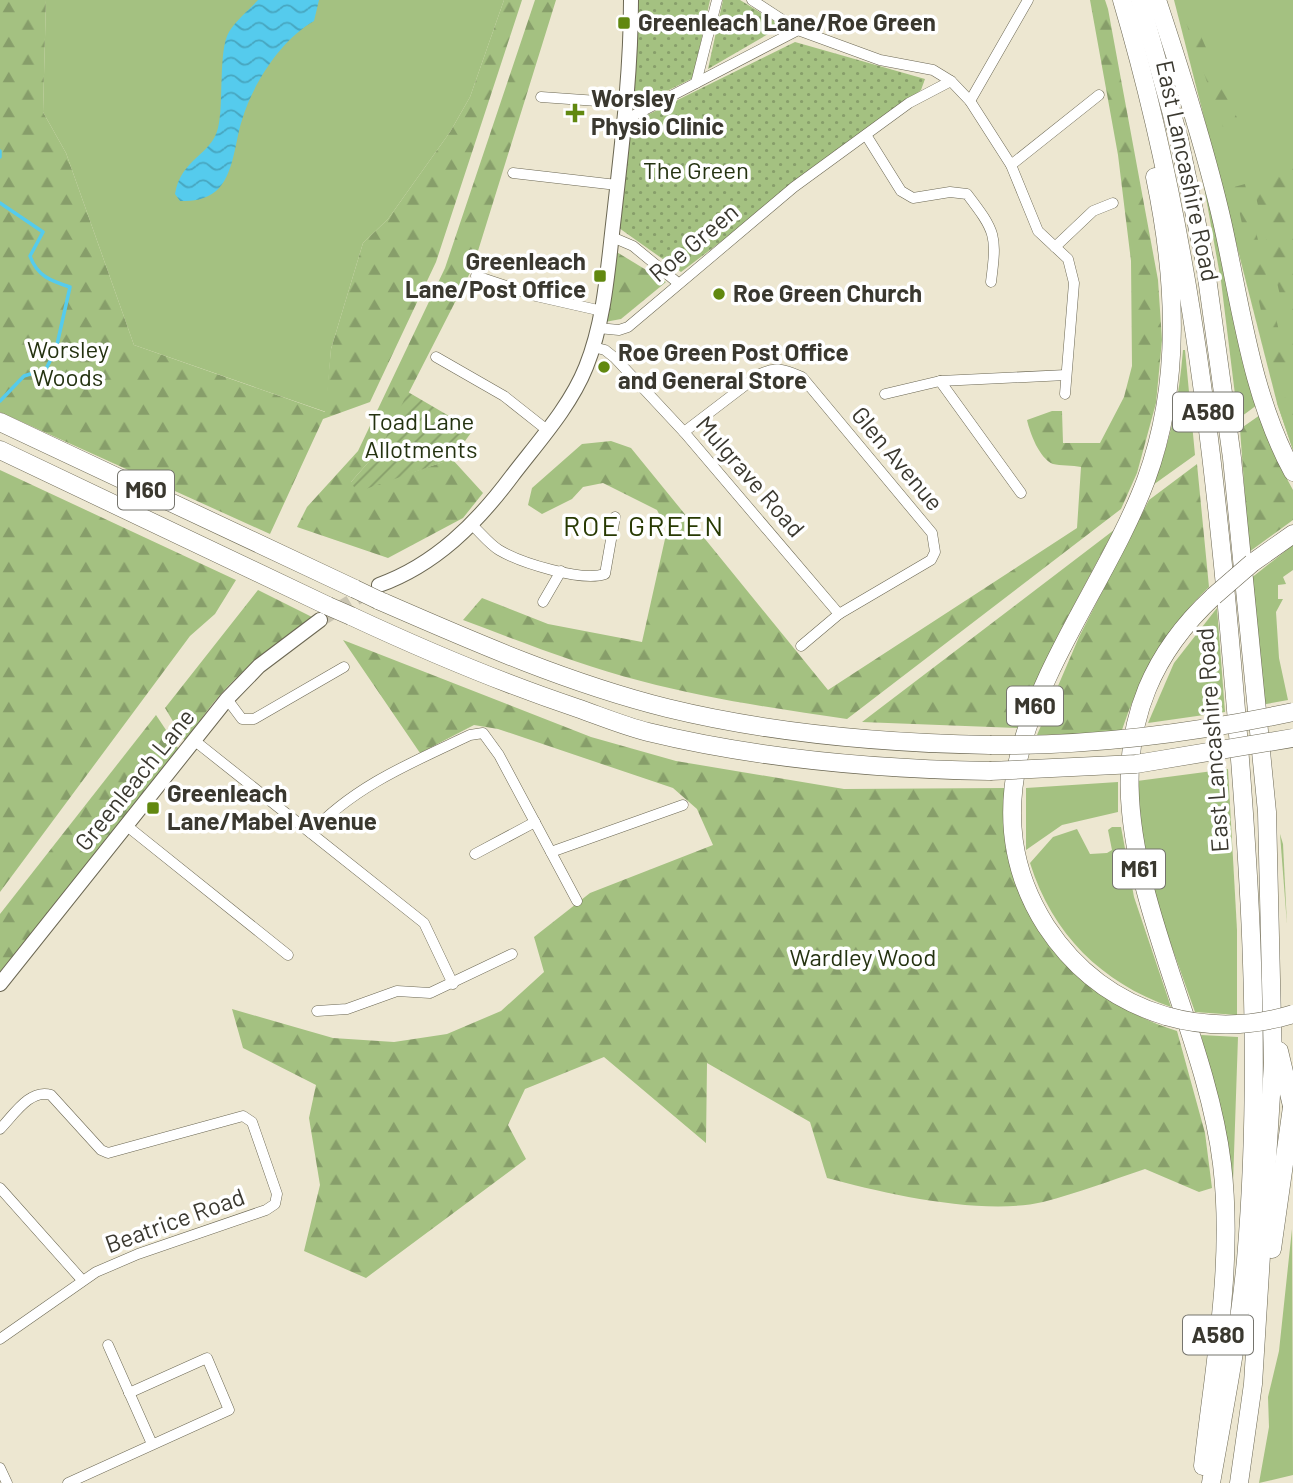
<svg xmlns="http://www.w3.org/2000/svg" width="1293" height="1483" font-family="Barlow,sans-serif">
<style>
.grass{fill:#a4c181}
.forest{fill:url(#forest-firs)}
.park{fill:url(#park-dots)}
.garden{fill:url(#garden-furrows)}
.water{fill:url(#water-waves)}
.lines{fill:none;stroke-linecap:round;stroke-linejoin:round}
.stream{stroke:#55cbed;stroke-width:3.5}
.secondary-tunnel{stroke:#c9c4b1;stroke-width:14;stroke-dasharray:14 7;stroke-linecap:butt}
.street-casing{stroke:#6b6753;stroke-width:11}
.secondary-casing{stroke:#6b6753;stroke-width:16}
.highway-casing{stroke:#6b6753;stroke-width:19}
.street{stroke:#fff;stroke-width:10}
.secondary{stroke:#fff;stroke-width:14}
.highway{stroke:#fff;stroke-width:18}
.highway-bridge-casing{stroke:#6b6753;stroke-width:19;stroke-linecap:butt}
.highway-bridge{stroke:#fff;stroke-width:18}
.poi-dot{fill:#618810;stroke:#fff;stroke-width:2.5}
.labels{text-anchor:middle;stroke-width:7;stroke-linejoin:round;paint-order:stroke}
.shield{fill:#fff;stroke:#75746d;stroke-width:2}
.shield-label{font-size:23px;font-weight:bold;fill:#3a382f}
.poi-label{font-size:24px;font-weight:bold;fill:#3a382f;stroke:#fff;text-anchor:start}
.park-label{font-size:24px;fill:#243210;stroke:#fff}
.street-label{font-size:24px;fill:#3a382f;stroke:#fff}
.quarter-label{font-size:28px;letter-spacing:2px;fill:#273902;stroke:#fff}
</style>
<defs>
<pattern id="forest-firs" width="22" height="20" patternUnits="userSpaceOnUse" patternTransform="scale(1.75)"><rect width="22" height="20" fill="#a4c181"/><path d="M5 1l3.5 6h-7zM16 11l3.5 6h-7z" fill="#879e6a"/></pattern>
<pattern id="park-dots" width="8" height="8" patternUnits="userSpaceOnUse" patternTransform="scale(1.75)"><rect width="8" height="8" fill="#a4c181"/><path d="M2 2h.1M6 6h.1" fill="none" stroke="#879e6a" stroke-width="1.8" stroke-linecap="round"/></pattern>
<pattern id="garden-furrows" width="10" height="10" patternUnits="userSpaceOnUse" patternTransform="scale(1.75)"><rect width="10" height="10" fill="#a4c181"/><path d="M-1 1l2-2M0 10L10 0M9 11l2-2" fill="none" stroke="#879e6a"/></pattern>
<pattern id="water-waves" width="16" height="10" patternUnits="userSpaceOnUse" patternTransform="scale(1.75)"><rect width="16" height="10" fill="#55cbed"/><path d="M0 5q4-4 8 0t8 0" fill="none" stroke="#47a6c0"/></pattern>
</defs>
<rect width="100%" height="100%" fill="#ede7d1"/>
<g class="grass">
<path d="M46,0H504L470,97L450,132L388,219L363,243L331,349L326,412L134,345L66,153L43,112Z"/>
<path d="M1174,0H1293V450L1277,403Z"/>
<path d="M1201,170L1257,405L1238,419L1221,281Z"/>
<path d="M1183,350H1185L1195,455L1153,485C1171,441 1179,398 1183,350Z"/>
<path d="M1293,545V570L1283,577L1286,584L1278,585V599H1283L1276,612L1279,658L1288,700L1261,705L1250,579Z"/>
<path d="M1217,608L1225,712L1148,723L1174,663Z"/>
<path d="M1228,769L1237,930V1015L1195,1012L1157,905L1144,851L1137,781Z"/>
<path d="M1118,782V812L1062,825L1026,850V788Z"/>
<path d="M1112,827H1121L1134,897L1171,1007C1102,983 1052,934 1030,863L1053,837L1077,829L1090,854L1107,853L1112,850L1108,830Z"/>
<path d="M1280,834L1283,844L1287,925Z"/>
<path d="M1201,1035L1238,1037L1233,1183H1231L1225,1134Z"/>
<path d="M1292,1229L1293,1475L1259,1483L1269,1427L1268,1397L1279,1351Z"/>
</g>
<g class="forest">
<path d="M0,0H46L43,112L66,153L134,345L325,412L331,349L363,243L388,219L450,132L470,97L504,0H522L436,262L370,402L323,419L270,534L0,412Z"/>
<path d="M535,0H556L473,267L380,449L351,482L413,472L452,459L483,493L463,518L388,558L297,527L307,507L358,451L445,268Z"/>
<path d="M1090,0H1105L1108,9L1158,280L1162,340L1156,403L1137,473L1121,509L847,719C778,709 709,699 641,681C580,665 522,642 463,620L482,598L548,624L642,642L667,530L657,510L603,483L583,487L572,499L542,514L528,505L532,488L582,444L611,441L631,448L828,690L1077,528L1081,467C1073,465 1060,466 1053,464C1039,458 1030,433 1027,420L1052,411H1062L1063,443H1100L1124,397L1132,366L1131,261L1118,155Z"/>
<path d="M1178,0H1193L1196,25L1238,120L1223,127Z"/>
<path d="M1293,167V191L1285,198L1293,236V348L1252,181Z"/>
<path d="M1245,184L1288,370L1293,371V375L1277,384L1234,187Z"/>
<path d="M615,251L666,282L621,319L605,322Z"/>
<path d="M1293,392V450L1277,403Z"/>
<path d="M1260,415L1280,466L1293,490V520L1249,552L1240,429Z"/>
<path d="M1197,464L1209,587C1165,629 1140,676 1121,733L1037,735L1079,637L1149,500Z"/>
<path d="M0,470L236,580L215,614L190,636L0,892Z"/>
<path d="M1114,530L1058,635L1017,728L862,722Z"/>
<path d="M258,590L314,618C258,657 221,683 186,743L165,708Z"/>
<path d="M343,640L591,737L676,761L844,789L1006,788C1006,807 1004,827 1007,847C1020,936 1094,1006 1177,1031L1205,1133L1212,1188L1199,1192L1145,1169C1112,1180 1078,1193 1043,1202C983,1216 886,1194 827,1178L810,1122L707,1063L706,1143L604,1057L525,1089L508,1125L526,1159L366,1278L304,1251L320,1185L309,1118L316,1085L243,1048L232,1009L333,1038L394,1042L447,1034L501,1011L544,972L534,937L590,893L713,845L697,809L673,788L498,729L474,725L420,753Z"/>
<path d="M156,715L180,751L0,972V914Z"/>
</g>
<g class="park">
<path d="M635,0H710L693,78L633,108Z"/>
<path d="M723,0H740L782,26L708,69Z"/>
<path d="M795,42L925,79L921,90L681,272L619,228L629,124Z"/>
</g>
<path class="garden" d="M408,392L473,430L452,459L357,492L351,482L380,449Z"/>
<path class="water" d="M258,0H319L314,21C281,40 253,83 242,120C235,141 234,176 216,191C205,200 194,201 180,201L175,194C181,158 211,156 218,128C224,105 218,50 229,32C236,20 249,10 258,0Z"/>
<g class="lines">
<g class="stream">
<path d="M0,151V157"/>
<path d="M0,203L43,232L30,256C37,276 51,281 70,287L56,349L46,369L24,376L0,401"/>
</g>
<path class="secondary-tunnel" d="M320,620L370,590"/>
<defs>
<g id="street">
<path d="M752,0L798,30L880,60L933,70L951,81L970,101L1011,165L1038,231L1068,259L1074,283L1065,394"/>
<path d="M696,83L717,0"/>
<path d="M541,97L626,103"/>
<path d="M970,101L1028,0"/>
<path d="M625,120L798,30"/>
<path d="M866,135L901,191L913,198L950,192L967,194C996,232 997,235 991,282"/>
<path d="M1011,165L1099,95"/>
<path d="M513,173L617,185"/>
<path d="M612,237L633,246L678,283"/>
<path d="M1055,247L1093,211L1113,203"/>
<path d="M476,276L536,296L602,311"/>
<path d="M598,328L619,330L628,327L794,187L909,103L951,81"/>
<path d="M593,347L605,350L615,358L684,432L839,614"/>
<path d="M436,357L504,396L547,430"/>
<path d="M940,381L1021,493"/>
<path d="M885,394L940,381L1066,375"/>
<path d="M684,432L760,374C777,366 785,370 802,377L932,533L935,552L931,560L839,614L801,646"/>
<path d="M471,524C480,532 489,544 499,550C521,563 582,582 605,574L615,517"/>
<path d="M543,602L561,571"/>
<path d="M227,699L242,719H254L344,667"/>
<path d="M195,741L424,923L453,984"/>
<path d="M127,826L288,955"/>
<path d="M311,833C354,786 413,762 470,735L483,733L499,755L577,901"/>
<path d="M551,852L683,805"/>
<path d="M475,854L535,822"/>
<path d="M317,1011L347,1009L397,991L430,993L512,954"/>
<path d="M0,1129C13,1116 30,1088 51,1095L101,1150L108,1153L243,1116L252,1122L277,1194L275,1204L266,1210L138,1254L96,1272L0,1339"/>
<path d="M0,1188L82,1280"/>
<path d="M108,1345L152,1444"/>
<path d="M0,1468L7,1483"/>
<path d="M68,1483L229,1410L207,1358L129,1393"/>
</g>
<g id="secondary">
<path d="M379,585C435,565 477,523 512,476C538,442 570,407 586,367C605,320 608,266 614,216C622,144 631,73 631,0"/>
<path d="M0,984L227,699L259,666L320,620"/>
</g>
<g id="highway">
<path d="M1122,0C1183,206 1210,416 1229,629C1248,839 1264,1049 1246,1260C1239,1335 1224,1409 1211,1483"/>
<path d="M1140,0L1179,139L1205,263L1232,458L1267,812L1273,1063L1253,1384L1239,1483"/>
<path d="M1157,0C1181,72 1205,147 1222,221C1241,306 1251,395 1293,472"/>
<path d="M1155,177C1176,278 1182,382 1146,480C1093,622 946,769 1046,926C1075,970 1115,1001 1166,1016"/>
<path d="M0,422L355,589"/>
<path d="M0,450L328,606"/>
<path d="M1252,563L1293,534"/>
<path d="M378,600C472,641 567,683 667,708C773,734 881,743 990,745"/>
<path d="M351,616C426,651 499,682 577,708C600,716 624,726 648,732C759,759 875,769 990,771"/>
<path d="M1279,1051L1292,1106"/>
<path d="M1272,1249L1293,1100"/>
<path d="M1203,1466C1214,1366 1234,1264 1222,1164C1199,971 1031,765 1214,596"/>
</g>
</defs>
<use href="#street" class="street-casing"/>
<use href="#secondary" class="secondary-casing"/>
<use href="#highway" class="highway-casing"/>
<use href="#street" class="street"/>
<use href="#secondary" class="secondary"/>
<use href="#highway" class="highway"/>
<defs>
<g id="highway-bridge">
<path d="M355,589L378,600"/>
<path d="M1214,596L1252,563"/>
<path d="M328,606L351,616"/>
<path d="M990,745C1092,746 1194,733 1293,712"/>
<path d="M990,771L1136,764L1293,738"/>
<path d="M1166,1016C1208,1028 1251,1027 1293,1014"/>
</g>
</defs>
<use href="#highway-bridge" class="highway-bridge-casing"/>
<use href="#highway-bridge" class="highway-bridge"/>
</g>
<g class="poi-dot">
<rect x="617" y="16" width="14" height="14" rx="3.5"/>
<path d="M571.5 102.5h7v7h7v7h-7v7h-7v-7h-7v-7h7z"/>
<rect x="593" y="269" width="14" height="14" rx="3.5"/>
<circle cx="719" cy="294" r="7"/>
<circle cx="604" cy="367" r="7"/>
<rect x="146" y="801" width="14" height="14" rx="3.5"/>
</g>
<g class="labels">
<g class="shield">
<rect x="1173" y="392.5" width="70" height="39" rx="5"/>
<rect x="118" y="470.5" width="56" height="39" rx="5"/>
<rect x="1007" y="686.5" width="56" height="39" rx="5"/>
<rect x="1113" y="849.5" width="52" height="39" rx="5"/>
<rect x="1183" y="1315.5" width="70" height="39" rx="5"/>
</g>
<g class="shield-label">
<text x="1208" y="420">A580</text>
<text x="146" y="498">M60</text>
<text x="1035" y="714">M60</text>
<text x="1139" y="877">M61</text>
<text x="1218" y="1343">A580</text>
</g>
<g class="poi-label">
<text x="638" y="31">Greenleach Lane/Roe Green</text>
<text x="591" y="107">Worsley<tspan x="591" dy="28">Physio Clinic</tspan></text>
<text x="586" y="270" text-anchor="end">Greenleach<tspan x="586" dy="28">Lane/Post Office</tspan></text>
<text x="733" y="302">Roe Green Church</text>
<text x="618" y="361">Roe Green Post Office<tspan x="618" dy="28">and General Store</tspan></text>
<text x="167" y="802">Greenleach<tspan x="167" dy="28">Lane/Mabel Avenue</tspan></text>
</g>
<g class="park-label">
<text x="696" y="179">The Green</text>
<text x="68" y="358">Worsley<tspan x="68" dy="28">Woods</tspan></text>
<text x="421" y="430">Toad Lane<tspan x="421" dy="28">Allotments</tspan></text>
<text x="863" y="966">Wardley Wood</text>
</g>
<g class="street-label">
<text transform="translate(1187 171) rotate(78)" y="8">East Lancashire Road</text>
<text transform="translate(694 243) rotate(-40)" y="8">Roe Green</text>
<text transform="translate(897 459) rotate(50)" y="8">Glen Avenue</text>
<text transform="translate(750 477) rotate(49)" y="8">Mulgrave Road</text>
<text transform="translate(1213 740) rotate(-94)" y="8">East Lancashire Road</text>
<text transform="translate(135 780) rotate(-51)" y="8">Greenleach Lane</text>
<text transform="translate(175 1221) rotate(-20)" y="8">Beatrice Road</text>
</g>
<g class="quarter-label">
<text x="644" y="536">ROE GREEN</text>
</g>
</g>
</svg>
